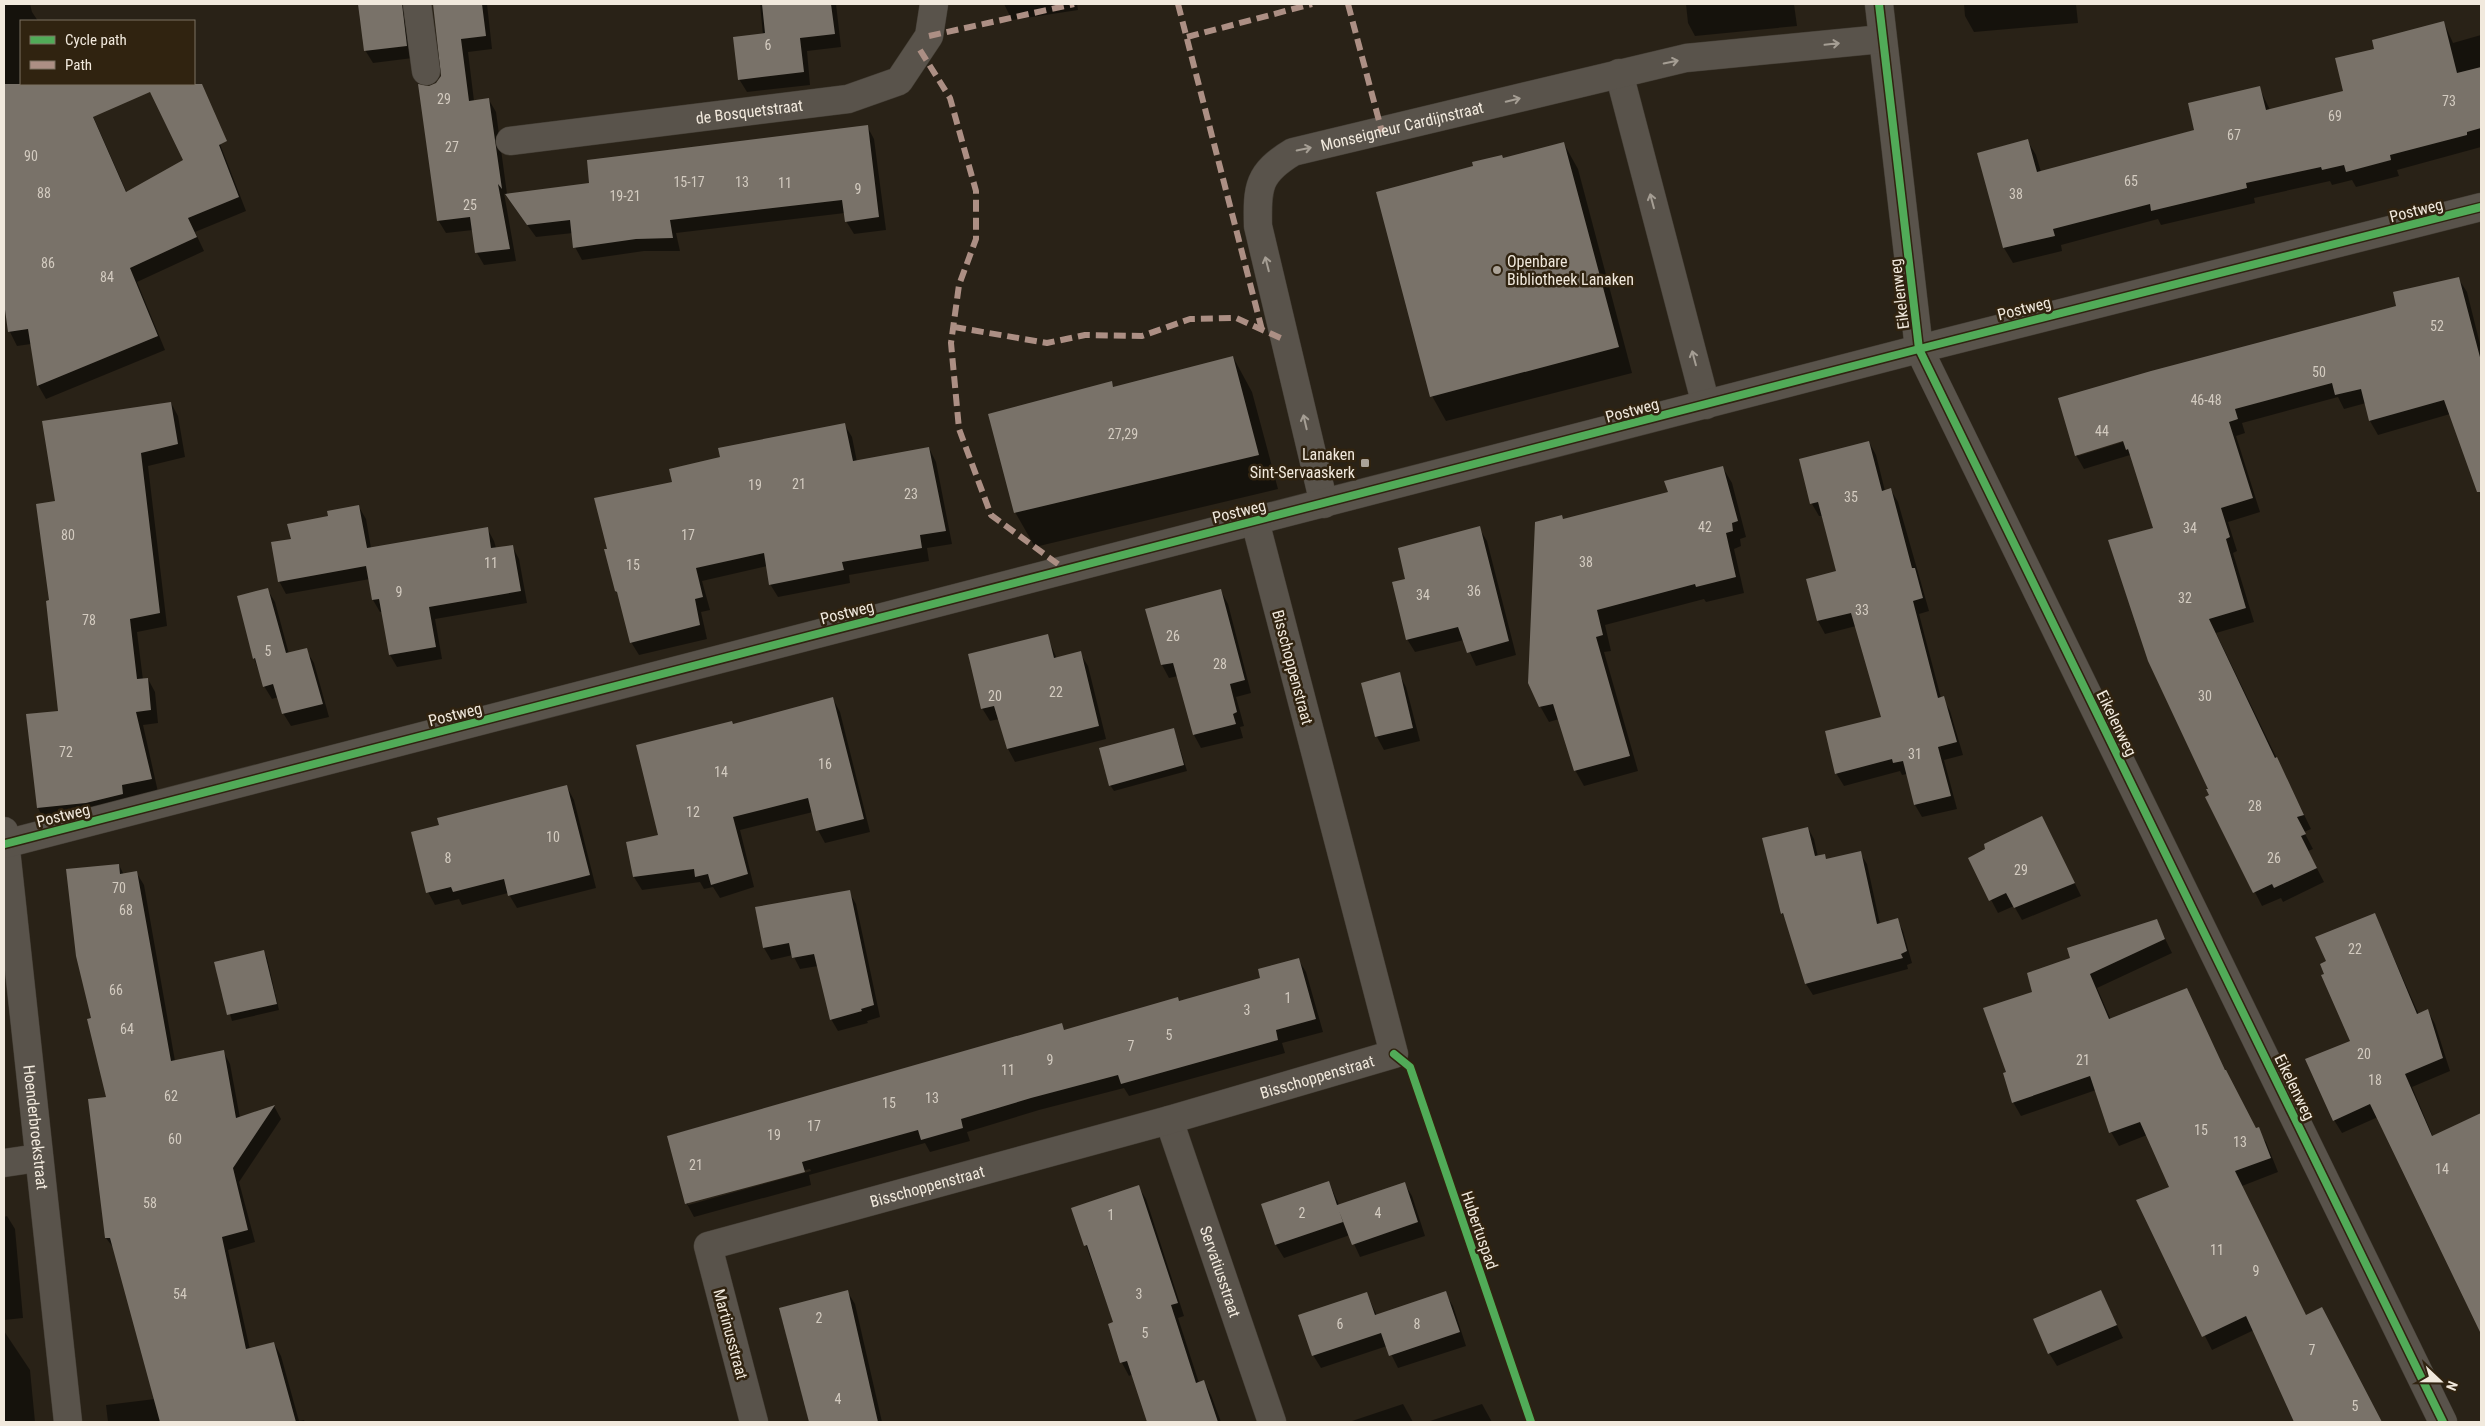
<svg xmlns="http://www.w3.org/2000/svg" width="2485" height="1426" font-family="'Roboto Condensed',sans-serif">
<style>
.shadow{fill:#0007;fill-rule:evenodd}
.building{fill:#797269;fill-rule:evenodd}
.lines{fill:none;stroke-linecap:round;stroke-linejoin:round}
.minor-casing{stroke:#423c33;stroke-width:29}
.minor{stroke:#59534b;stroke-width:28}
.quiet{stroke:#ac8f84;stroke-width:6;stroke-dasharray:12 6;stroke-linecap:butt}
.cycleway-casing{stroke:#302310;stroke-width:11}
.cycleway{stroke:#51ab58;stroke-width:8}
.oneway{stroke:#a59e94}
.poi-dot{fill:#aba398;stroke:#302310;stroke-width:2}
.labels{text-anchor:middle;stroke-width:5;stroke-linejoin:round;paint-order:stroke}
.number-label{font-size:14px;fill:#d3cbc0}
.street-label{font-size:16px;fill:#f1e9dd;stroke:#302310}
.poi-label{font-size:16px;fill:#f1e9dd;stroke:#302310;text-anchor:start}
</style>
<rect width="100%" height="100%" fill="#292217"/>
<g class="shadow">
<path d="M4,4H30L32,12L38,21H21V84H49L52,103L88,105L127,193L184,160L147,84H181L199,124L216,134L246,211L195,232L204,251L137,282L165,350L46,399L38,385L31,344L17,346L10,332L4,296L7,285L4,279Z"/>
<path d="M360,4H416L413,58L373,63L365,50Z"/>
<path d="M434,4H487L492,49L468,52L474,101L489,100L496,112L507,194L591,184L867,126L874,139L886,230L854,234L846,221L845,213L676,233L680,251H644L582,260L575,247L573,233L536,237L504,193L516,261L484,265L477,253L473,230L446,233L438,220L428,88L436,85L441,78Z"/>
<path d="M760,4H836L841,47L807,51L810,85L747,92L739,79L763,35Z"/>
<path d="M1004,4H1077L1078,10L1012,20Z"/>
<path d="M1686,4H1794L1797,26L1695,36L1688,23Z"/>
<path d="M1964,4H2076L2078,23L1974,32L1965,16Z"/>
<path d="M2444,23L2453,43L2481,35V147L2397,170L2399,176L2356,187L2352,180L2332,185L2330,181L2254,198L2255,203L2161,225L2158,219L2061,245L2062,251L2013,263L2004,248L1978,153L2027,140L2036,155L2041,172L2196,130L2259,87L2270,110L2345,92L2375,49Z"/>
<path d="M1564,144L1578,169L1632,373L1446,421L1432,396L1503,159Z"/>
<path d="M2458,278L2467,292L2481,348V474L2475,476L2467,462L2450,414L2378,435L2370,421L2366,403L2344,409L2338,397L2242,423L2245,433L2236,436L2260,512L2228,522L2237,551L2233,553L2254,622L2216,633L2311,829L2304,832L2313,849L2308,851L2324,882L2283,902L2281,898L2262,906L2207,798L2211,796L2208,790L2209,789L2149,661L2109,541L2155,528L2132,457L2130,455L2084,469L2076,455L2060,399L2152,372L2398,307L2395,293ZM2129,438V440L2078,456V454Z"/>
<path d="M1233,357L1252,392L1278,489L1035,547L1015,512L1111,383L1114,388Z"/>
<path d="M171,403L178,416L185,457L148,466L167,626L137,632L143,680L148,679L155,692L158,723L143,725L158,792L45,821L38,808L59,712L51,601L57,502Z"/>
<path d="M844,424L852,437L857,462L929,448L936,462L952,544L927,548L929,561L849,575L850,583L778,597L770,584L767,566L702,581L710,610L701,612L707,639L639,655L631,642L621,599L616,591L674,483L721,458Z"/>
<path d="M1869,442L1876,455L1885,491L1891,490L1898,502L1929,611L1919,614L1941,698H1943L1950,711L1963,755L1944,760L1957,809L1922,817L1915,805L1907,774L1902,775L1900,771L1844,786L1836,773L1883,718L1856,626L1825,634L1818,621L1808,580L1837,572L1822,516H1819L1812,504L1800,460Z"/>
<path d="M1723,468L1732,483L1746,537L1740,539L1741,546L1734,549L1744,593L1706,602L1704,599L1605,625L1611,651L1604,652L1638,771L1584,786L1575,770L1559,719L1549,722L1540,706L1561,516L1564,520L1669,493Z"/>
<path d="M359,507L366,519L371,548L487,528L494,541L496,548L512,546L519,559L527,603L435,619L442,659L397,667L390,655L383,612H380L373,600L370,579L286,594L279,581L292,540L329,517Z"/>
<path d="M1479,528L1487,541L1516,655L1476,666L1464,640L1415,652L1407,639L1406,580Z"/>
<path d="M267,589L275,602L289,654L306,650L314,663L329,717L291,726L283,713L278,697L272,699L264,686L254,658Z"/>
<path d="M1221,591L1228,604L1251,693L1236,697L1244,726L1240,727L1243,738L1201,748L1194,735L1178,676L1169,678L1162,665Z"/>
<path d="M1047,636L1057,659L1080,653L1088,666L1106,739L1015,762L1008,749L999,719L990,721L982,708Z"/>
<path d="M1399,674L1406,687L1420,741L1384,750L1377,737L1363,684Z"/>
<path d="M833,699L840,712L870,832L825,843L818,830L813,812L740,830L754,887L720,898L713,887L704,889L700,882L642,890L634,877L733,725Z"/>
<path d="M1174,729L1187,771L1114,791L1110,785Z"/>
<path d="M567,787L574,800L596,888L517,908L508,893L462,905L459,899L435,905L428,892L441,826Z"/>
<path d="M1808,828L1814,839L1818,857L1824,855L1827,860L1860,853L1867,864L1880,924L1897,919L1903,931L1912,963L1907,965L1908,969L1813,995L1806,984L1788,924L1782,913Z"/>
<path d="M2049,831L2081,896L2022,920L2014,906L1998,913L1969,858Z"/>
<path d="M119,865L124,875L136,872L144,885L175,1061L223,1051L230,1064L240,1118L274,1106L281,1119L239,1182L255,1242L228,1250L250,1350L274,1343L281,1356L299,1421L304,1420L305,1422H108L106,1405L155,1399L115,1250L106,1238L108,1098L93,1019Z"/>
<path d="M849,892L856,904L880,1017L867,1021L868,1023L838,1031L831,1019L818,966L800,969L793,955L771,960L764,948L757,908Z"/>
<path d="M2375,915L2419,1015L2428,1011L2435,1024L2450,1071L2412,1087L2433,1137L2481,1114V1312L2475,1314L2378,1117L2342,1133L2334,1120L2352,1042L2326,974L2327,962Z"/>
<path d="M2156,920L2172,953L2097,988L2111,1020L2187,990L2225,1071L2256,1129L2266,1142L2278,1172L2242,1186L2306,1317L2330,1323L2381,1422H2295L2254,1330L2212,1350L2137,1201L2171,1188L2147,1135L2119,1146L2111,1132L2096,1090L2021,1116L2013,1102L2007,1073L2034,992L2072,959Z"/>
<path d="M264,952L267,958L279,1010L232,1021L215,963Z"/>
<path d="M1298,959L1306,972L1323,1032L1282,1043L1285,1053L1129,1096L1124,1088L1039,1110L967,1132L970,1141L930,1152L925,1143L809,1175L811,1185L694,1217L687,1204L668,1136L1061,1024L1065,1031L1178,999L1180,1002L1261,979ZM810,1169L811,1171L688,1205V1202Z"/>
<path d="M1329,1182L1339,1205L1404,1183L1412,1196L1425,1236L1360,1257L1350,1235L1284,1258L1276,1245L1262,1205Z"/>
<path d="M1138,1186L1146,1199L1184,1316L1178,1318L1199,1383L1204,1382L1211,1395L1221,1422H1149L1133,1374L1129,1376L1122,1363L1109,1325L1114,1323L1073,1209Z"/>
<path d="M7,1216L15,1229L23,1318L4,1320V1217Z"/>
<path d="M847,1291L855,1304L882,1422H810L781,1308Z"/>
<path d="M2101,1291L2123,1338L2057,1366L2049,1353Z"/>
<path d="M1445,1293L1453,1306L1466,1346L1398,1368L1387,1346L1321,1368L1313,1355L1367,1294L1377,1316Z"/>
<path d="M4,1331L30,1370L35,1422H4Z"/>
<path d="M1403,1404L1413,1422H1349Z"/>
<path d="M1482,1404L1492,1422H1427Z"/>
</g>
<g class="building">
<path d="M358,4H402L407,46L364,51Z"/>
<path d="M433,4H482L486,36L461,39L469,101L489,98L502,189L498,184L510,249L475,253L470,217L437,221L418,84L429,86L436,83L441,76Z"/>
<path d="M762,4H831L835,34L800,38L804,72L738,80L733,37L765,33Z"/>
<path d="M2444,21L2457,73L2481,67V128L2467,132V135L2390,155L2391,160L2346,172L2344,165L2322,170L2321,167L2246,183L2247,188L2151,211L2150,204L2053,229L2055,236L2003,248L1977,153L2028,139L2037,172L2194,130L2188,103L2260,86L2266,110L2343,91L2335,58L2374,49L2372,40Z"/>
<path d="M4,84H202L227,141L219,145L239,197L188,218L197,237L130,268L158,336L37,386L28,329L8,332L4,302ZM150,92L183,160L126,192L93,117Z"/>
<path d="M868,125L879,217L845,222L842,200L670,220L673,238L636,239L573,248L570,220L527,225L505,194L589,183L587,160Z"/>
<path d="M1564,142L1619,347L1430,397L1376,192L1473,166L1472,162L1502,155L1503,158Z"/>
<path d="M2459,277L2481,361V492H2477L2444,400L2369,421L2361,389L2335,395L2332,383L2235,409L2238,419L2229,422L2253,498L2221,508L2230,537L2226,539L2246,608L2209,619L2275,758L2277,757L2304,815L2297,817L2306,834L2301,836L2317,868L2274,888L2272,884L2253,893L2205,797L2209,795L2206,789H2208L2148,661L2108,540L2153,528L2128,449L2126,450L2123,441L2075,456L2058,398L2151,371L2396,306L2393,292Z"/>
<path d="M1233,356L1259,455L1014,513L988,414L1112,381L1113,387Z"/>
<path d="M171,402L178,444L141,453L160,613L130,619L137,679L148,678L151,710L136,712L152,779L122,785L123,794L86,803L37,808L26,714L58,711L46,601L49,600L36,504L55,501L42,421Z"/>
<path d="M845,423L853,461L929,447L946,531L920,535L922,548L842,562L844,570L769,585L764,553L696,568L703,597L695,599L700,625L630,643L617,592L615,591L604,549H607L594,498L672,482L669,469L720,457L718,448Z"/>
<path d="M1869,441L1882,491L1891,488L1912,568H1915L1923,598L1913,601L1938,698L1944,696L1957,742L1938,747L1951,796L1914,805L1903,761L1893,763L1892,759L1835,774L1825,731L1881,717L1851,613L1817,621L1806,579L1836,571L1818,502L1810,504L1799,459Z"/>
<path d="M1723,466L1738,521L1732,523L1733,531L1726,533L1736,577L1696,587L1695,584L1597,610L1603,635L1596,637L1630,756L1574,771L1553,704L1539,707L1528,683L1535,522L1562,515L1563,519L1668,492L1664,481Z"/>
<path d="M359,505L367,548L488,527L491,548L513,545L521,591L429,607L436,647L389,655L379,599L372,600L366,566L278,582L271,542L291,539L287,524L328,516L327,511Z"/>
<path d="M1480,526L1509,641L1467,653L1458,627L1406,640L1392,582L1405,579L1398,548Z"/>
<path d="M268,588L286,653L307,648L323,704L282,714L273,684L263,687L255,658L253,659L237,596Z"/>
<path d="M1221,589L1245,680L1230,684L1237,712L1233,714L1236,724L1193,735L1173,663L1161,665L1145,609Z"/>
<path d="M1048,634L1054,658L1081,651L1099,726L1007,749L994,706L981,709L968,654Z"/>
<path d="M1400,672L1413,728L1375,737L1361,683Z"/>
<path d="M833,697L864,819L816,831L808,798L733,817L748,874L711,885L708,874L695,877L694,869L633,877L626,842L658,835L636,745L732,721L733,724Z"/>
<path d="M1174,728L1184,765L1109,786L1099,748Z"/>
<path d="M567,785L590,875L508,896L504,879L453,892L451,887L426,893L411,832L439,825L437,818Z"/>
<path d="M2042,816L2075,883L2014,908L2006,893L1989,901L1968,858L1985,849L1984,844Z"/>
<path d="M1808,827L1815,856L1825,854L1826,859L1861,851L1877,924L1898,918L1907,951L1901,954L1903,958L1805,984L1783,913L1781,914L1762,838Z"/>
<path d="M119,864L120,874L137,871L171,1061L224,1050L236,1118L275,1105L233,1168L248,1230L222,1237L246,1349L274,1342L296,1422H160L110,1238H105L88,1099L106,1097L87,1019L91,1018L76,956L66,869Z"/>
<path d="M850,890L874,1005L861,1009L862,1011L830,1020L814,954L792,958L789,943L763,948L755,907Z"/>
<path d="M2375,913L2417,1014L2428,1009L2443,1058L2405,1074L2432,1136L2481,1113V1334L2370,1104L2333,1121L2305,1059L2350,1041L2321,975L2324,974L2320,964L2326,961L2315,937Z"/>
<path d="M2157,919L2165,939L2090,974L2109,1019L2187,988L2225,1070H2226L2256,1128L2259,1127L2271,1158L2235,1171L2306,1315L2322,1307L2382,1422H2294L2246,1316L2202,1337L2136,1200L2169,1187L2140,1122L2109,1133L2090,1076L2012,1103L2003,1073L2006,1072L1983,1008L2032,992L2027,973L2070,958L2067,948Z"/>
<path d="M264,950L277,1004L227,1015L214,962Z"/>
<path d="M1299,958L1316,1019L1276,1030L1278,1040L1121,1084L1118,1075L1031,1098L961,1119L963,1128L921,1140L918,1130L802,1162L805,1172L685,1204L667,1136L1062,1023L1064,1030L1178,997L1179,1001L1260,978L1258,969Z"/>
<path d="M1329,1181L1337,1205L1405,1182L1418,1222L1352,1245L1339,1211L1343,1222L1275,1245L1261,1204Z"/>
<path d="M1139,1185L1178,1303L1171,1305L1196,1383L1204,1380L1218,1422H1147L1127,1361L1120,1363L1108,1324L1113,1322L1087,1245L1084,1246L1071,1208Z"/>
<path d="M848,1290L878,1422H809L779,1308Z"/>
<path d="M2101,1290L2117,1325L2048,1354L2033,1319Z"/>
<path d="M1446,1291L1460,1332L1389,1356L1381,1333L1312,1356L1298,1315L1367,1292L1375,1315Z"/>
</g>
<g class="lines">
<defs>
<g id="minor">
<path d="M417,4L426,71"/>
<path d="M1879,4L1919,349L2443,1422"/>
<path d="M1619,73L1706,405"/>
<path id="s1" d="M510,141L848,99L899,81L929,36L934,4"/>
<path id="s2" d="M1324,504L1258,226C1257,187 1258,173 1293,152L1686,58L1882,39"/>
<path id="s3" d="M4,831L68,1422"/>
<path d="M5,844L1919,349L2481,207"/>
<path id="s4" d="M1169,1120L1272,1422"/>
<path d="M4,1163L38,1158"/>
<path id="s5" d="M754,1422L708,1246L1169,1120L1394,1054L1255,521"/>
</g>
</defs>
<use href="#minor" class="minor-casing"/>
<use href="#minor" class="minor"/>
<g class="quiet">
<path d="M1178,4L1262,330"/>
<path d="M1348,4L1382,132"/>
<path d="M929,36L1074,4"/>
<path d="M1187,37L1312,4"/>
<path d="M920,50L950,98L976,191V239L959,285L951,343L959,429L991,515L1066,570"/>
<path d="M954,327L1047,343L1085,335L1142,336L1190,319L1236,318L1285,340"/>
</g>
<defs>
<g id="cycleway">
<path d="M1879,4L1919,349L2443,1422"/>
<path d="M5,844L1919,349L2481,207"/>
<path d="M1394,1054L1410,1067L1531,1422"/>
</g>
</defs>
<use href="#cycleway" class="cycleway-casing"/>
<use href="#cycleway" class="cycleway"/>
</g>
<defs><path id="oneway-shaft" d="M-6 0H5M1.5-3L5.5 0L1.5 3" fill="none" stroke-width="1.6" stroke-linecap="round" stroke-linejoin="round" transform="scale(1.25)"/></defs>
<g class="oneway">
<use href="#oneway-shaft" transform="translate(1832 44) rotate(-6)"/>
<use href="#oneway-shaft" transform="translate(1671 62) rotate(-12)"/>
<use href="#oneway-shaft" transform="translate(1513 100) rotate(-14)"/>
<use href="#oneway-shaft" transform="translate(1304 149) rotate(-12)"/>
<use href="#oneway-shaft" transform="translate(1652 201) rotate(-105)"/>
<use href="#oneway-shaft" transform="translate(1267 264) rotate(-104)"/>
<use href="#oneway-shaft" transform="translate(1694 358) rotate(-105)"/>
<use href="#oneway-shaft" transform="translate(1305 422) rotate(-103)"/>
</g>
<g class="poi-dot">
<circle cx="1497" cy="270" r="5"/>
<rect x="1360" y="458" width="10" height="10" rx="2.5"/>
</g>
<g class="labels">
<g class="number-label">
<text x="768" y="50">6</text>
<text x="444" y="104">29</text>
<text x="2449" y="106">73</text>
<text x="2335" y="121">69</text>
<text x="2234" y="140">67</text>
<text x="452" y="152">27</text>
<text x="31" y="161">90</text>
<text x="2131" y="186">65</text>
<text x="689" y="187">15-17</text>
<text x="742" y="187">13</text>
<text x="785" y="188">11</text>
<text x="858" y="194">9</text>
<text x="44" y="198">88</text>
<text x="2016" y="199">38</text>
<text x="625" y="201">19-21</text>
<text x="470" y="210">25</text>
<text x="48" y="268">86</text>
<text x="107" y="282">84</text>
<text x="2437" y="331">52</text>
<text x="2319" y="377">50</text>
<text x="2206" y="405">46-48</text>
<text x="2102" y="436">44</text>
<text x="1123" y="439">27,29</text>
<text x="799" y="489">21</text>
<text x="755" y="490">19</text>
<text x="911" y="499">23</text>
<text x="1851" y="502">35</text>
<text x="1705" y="532">42</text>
<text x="2190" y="533">34</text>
<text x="68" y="540">80</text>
<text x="688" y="540">17</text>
<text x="1586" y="567">38</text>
<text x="491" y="568">11</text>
<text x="633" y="570">15</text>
<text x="1474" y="596">36</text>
<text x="399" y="597">9</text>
<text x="1423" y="600">34</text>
<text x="2185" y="603">32</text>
<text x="1862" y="615">33</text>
<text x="89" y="625">78</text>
<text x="1173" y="641">26</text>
<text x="268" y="656">5</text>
<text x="1220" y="669">28</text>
<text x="1056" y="697">22</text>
<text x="995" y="701">20</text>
<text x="2205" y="701">30</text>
<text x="66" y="757">72</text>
<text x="1915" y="759">31</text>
<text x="825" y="769">16</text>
<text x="721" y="777">14</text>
<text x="2255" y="811">28</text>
<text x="693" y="817">12</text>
<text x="553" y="842">10</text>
<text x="448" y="863">8</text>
<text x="2274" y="863">26</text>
<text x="2021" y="875">29</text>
<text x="119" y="893">70</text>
<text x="126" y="915">68</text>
<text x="2355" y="954">22</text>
<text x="116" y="995">66</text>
<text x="1288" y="1003">1</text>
<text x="1247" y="1015">3</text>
<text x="127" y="1034">64</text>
<text x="1169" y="1040">5</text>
<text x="1131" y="1051">7</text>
<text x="2364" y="1059">20</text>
<text x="1050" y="1065">9</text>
<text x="2083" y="1065">21</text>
<text x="1008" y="1075">11</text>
<text x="2375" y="1085">18</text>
<text x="171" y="1101">62</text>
<text x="932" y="1103">13</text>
<text x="889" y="1108">15</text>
<text x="814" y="1131">17</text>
<text x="2201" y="1135">15</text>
<text x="774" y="1140">19</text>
<text x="175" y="1144">60</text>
<text x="2240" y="1147">13</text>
<text x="696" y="1170">21</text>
<text x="2442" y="1174">14</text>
<text x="150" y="1208">58</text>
<text x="1302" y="1218">2</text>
<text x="1378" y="1218">4</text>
<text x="1111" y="1220">1</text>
<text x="2217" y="1255">11</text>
<text x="2256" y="1276">9</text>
<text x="180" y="1299">54</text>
<text x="1139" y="1299">3</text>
<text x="819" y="1323">2</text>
<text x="1340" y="1329">6</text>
<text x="1417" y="1329">8</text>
<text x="1145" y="1338">5</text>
<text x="2312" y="1355">7</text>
<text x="838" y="1404">4</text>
<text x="2355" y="1411">5</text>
</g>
<g class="street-label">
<text dy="6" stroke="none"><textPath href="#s1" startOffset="241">de Bosquetstraat</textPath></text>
<text dy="6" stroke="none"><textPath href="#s2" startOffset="486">Monseigneur Cardijnstraat</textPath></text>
<text transform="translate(2416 210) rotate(-14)" y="6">Postweg</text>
<text transform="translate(1899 294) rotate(-97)" y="6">Eikelenweg</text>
<text transform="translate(2024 308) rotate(-14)" y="6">Postweg</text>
<text transform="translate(1632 410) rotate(-15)" y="6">Postweg</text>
<text transform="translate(1239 511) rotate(-14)" y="6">Postweg</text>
<text transform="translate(847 612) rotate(-14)" y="6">Postweg</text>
<text transform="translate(1293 667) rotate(75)" y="6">Bisschoppenstraat</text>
<text transform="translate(455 714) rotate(-14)" y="6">Postweg</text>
<text transform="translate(2117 723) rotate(64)" y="6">Eikelenweg</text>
<text transform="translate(63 815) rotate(-14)" y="6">Postweg</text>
<text dy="6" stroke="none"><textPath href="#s5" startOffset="814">Bisschoppenstraat</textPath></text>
<text transform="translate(2295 1087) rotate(64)" y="6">Eikelenweg</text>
<text dy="6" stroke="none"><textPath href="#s3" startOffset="298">Hoenderbroekstraat</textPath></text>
<text dy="6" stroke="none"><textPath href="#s5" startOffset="409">Bisschoppenstraat</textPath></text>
<text transform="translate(1480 1230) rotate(71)" y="6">Hubertuspad</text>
<text dy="6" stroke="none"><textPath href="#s4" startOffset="160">Servatiusstraat</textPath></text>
<text transform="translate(731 1334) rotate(75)" y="6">Martinusstraat</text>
</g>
<g class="poi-label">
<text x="1507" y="267">Openbare<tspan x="1507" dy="18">Bibliotheek Lanaken</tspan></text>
<text x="1355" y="460" text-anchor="end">Lanaken<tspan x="1355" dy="18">Sint-Servaaskerk</tspan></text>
</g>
</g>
<rect width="2485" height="1426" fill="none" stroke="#f1e9dd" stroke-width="10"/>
<rect x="20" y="20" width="175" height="65" fill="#302310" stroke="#7d7262"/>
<rect x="30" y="36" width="25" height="8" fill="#51ab58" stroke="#7d7262"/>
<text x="65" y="45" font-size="15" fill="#f1e9dd">Cycle path</text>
<rect x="30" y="61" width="25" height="8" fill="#ac8f84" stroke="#7d7262"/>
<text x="65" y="70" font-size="15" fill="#f1e9dd">Path</text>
<g transform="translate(2440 1381) rotate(112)" stroke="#302310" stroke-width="4" paint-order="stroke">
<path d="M0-4L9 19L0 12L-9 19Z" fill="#f1e9dd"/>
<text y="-8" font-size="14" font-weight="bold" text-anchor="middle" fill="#f1e9dd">N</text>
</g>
</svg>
